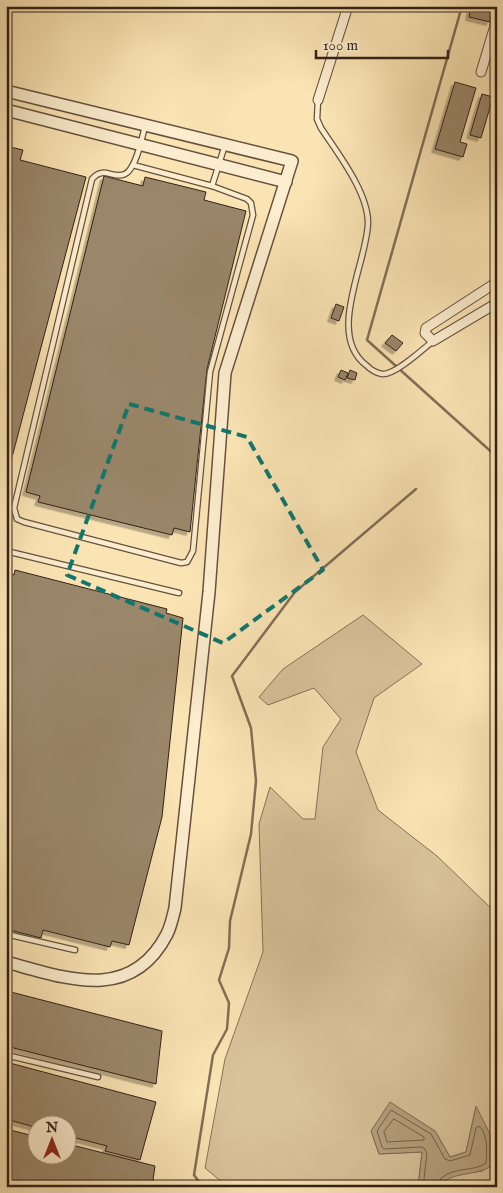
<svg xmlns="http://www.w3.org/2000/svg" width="503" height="1193" font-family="'IM FELL English',serif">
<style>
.green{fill:#d9c39a;stroke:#85725a}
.water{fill:#b6a27f;stroke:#816f56}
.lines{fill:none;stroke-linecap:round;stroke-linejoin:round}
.shore{stroke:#74624c;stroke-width:1}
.stream{stroke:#816f56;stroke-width:2.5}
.building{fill:#9a876a;stroke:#312219;filter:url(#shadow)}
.service-casing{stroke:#645240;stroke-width:7}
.minor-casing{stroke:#645240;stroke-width:11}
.tertiary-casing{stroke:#645240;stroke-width:14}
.service{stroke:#fcedce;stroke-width:4.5}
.minor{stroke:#fcedce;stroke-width:9}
.tertiary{stroke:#fcedce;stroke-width:11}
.marked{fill:none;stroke:#0f766e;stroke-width:4;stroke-dasharray:10 6;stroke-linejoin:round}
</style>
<defs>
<filter id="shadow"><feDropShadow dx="-3.5" dy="3.5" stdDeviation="0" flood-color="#0004"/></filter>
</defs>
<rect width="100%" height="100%" fill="#fbe4b4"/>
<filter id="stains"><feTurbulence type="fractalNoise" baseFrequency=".004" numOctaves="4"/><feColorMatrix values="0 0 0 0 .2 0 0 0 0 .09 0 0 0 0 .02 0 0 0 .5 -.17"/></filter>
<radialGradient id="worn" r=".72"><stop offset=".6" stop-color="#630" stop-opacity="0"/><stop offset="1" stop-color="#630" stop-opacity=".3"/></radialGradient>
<path class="green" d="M363,615L422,664L374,698L356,752L378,810L437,856L497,914V1187H443L444,1181L453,1175L483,1171L476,1107L466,1152L450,1157L435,1131L390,1103L371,1131L379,1154L422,1152L418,1187H228L205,1168L225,1059L263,952L259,824L270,787L303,819H315L323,747L341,719L314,688L268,705L259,697L283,669Z"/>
<path class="water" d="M390,1102L435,1131L450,1157L466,1152L476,1106L490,1134L492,1166C477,1175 459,1172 444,1181L443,1187H418L422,1152L379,1154L371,1131Z"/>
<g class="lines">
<g class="shore">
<path d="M394,1119L424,1137V1140L387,1142L384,1132Z"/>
<path d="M423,1187L427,1154L425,1149L421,1147L384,1149L382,1147L377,1131L391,1110L431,1134L445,1159L450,1161L470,1155L476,1128L479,1126C488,1134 487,1151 486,1163C474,1172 457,1166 441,1178L438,1187"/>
</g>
<g class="stream">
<path d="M462,6L367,340L497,457"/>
<path d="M203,1187L194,1175L213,1055L227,1029L229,1003L219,980L229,948L230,921L251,834L256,781L251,728L232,676L295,592L416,489"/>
</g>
</g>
<g class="building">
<path d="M471,6L493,9L490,22L469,17Z"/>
<path d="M455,82L476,88L460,142L467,144L463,157L435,149Z"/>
<path d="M482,94L493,97L481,138L470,135Z"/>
<path d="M6,146L23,150L20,160L86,177L6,480Z"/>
<path d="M104,176L143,186L145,177L206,192L204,200L246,211L207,369L190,532L174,528L172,535L38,502L40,496L26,492Z"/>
<path d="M336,304L344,307L339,321L331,318Z"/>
<path d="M392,335L403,343L396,351L385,343Z"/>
<path d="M341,370L348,373L345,380L338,377Z"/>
<path d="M350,370L357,373L355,380L347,378Z"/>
<path d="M15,570L167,609L166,613L183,618L162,817L129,945L112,941L110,947L43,930L41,938L6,929V575L7,573L14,575Z"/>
<path d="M7,991L162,1031L156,1084L6,1046Z"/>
<path d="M6,1062L156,1102L140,1160L105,1151L107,1146L68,1136V1126H38V1128L6,1119Z"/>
<path d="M6,1129L38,1137V1156H68V1144L155,1166L152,1187H6Z"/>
</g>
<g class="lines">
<defs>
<g id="service">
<path d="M318,100L317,119L321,128C338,154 368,192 368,223C367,263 326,334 366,365C370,369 376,373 382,374C395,375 422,350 433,341"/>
<path d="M133,165L212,186L247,199L251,203L253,215L210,372L193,551L187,562L181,563L24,522L17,519L14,508L92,179C104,165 113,180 125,174C136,169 142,138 145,126"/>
<path d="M212,186L225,145"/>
<path d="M6,551L179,593"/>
<path d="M6,934L75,950"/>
<path d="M6,1055L98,1077"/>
</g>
<g id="minor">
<path d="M481,72L497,19"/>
<path d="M318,100L348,6"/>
<path d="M497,282L426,328L425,333L433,341L497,303"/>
</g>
<g id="tertiary">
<path d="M6,91L292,161L225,373L209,592L175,908C173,916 171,926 167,934C131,1004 65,978 6,962"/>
<path d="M6,110L286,182"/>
</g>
</defs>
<use href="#service" class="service-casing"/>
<use href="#minor" class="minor-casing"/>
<use href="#tertiary" class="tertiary-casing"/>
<use href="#service" class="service"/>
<use href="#minor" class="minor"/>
<use href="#tertiary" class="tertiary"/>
</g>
<path class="marked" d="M129,404L247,437L323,570L223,643L67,575Z"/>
<rect width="503" height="1193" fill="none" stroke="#fbe4b4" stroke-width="25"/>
<rect x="8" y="8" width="488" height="1178" fill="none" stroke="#312219" stroke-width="2.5"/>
<rect x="12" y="12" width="478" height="1168" fill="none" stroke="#312219"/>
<g transform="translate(52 1140)"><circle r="24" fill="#fcedce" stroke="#ab9c86"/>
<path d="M0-4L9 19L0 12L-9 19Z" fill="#8f2418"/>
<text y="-8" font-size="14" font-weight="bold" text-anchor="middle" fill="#312219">N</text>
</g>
<path d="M316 50v8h132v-8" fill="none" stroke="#312219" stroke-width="2.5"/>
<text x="323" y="50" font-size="15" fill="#312219" stroke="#fcedce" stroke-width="4" paint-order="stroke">100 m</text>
<rect width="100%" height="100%" filter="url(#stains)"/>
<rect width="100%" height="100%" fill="url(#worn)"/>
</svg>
